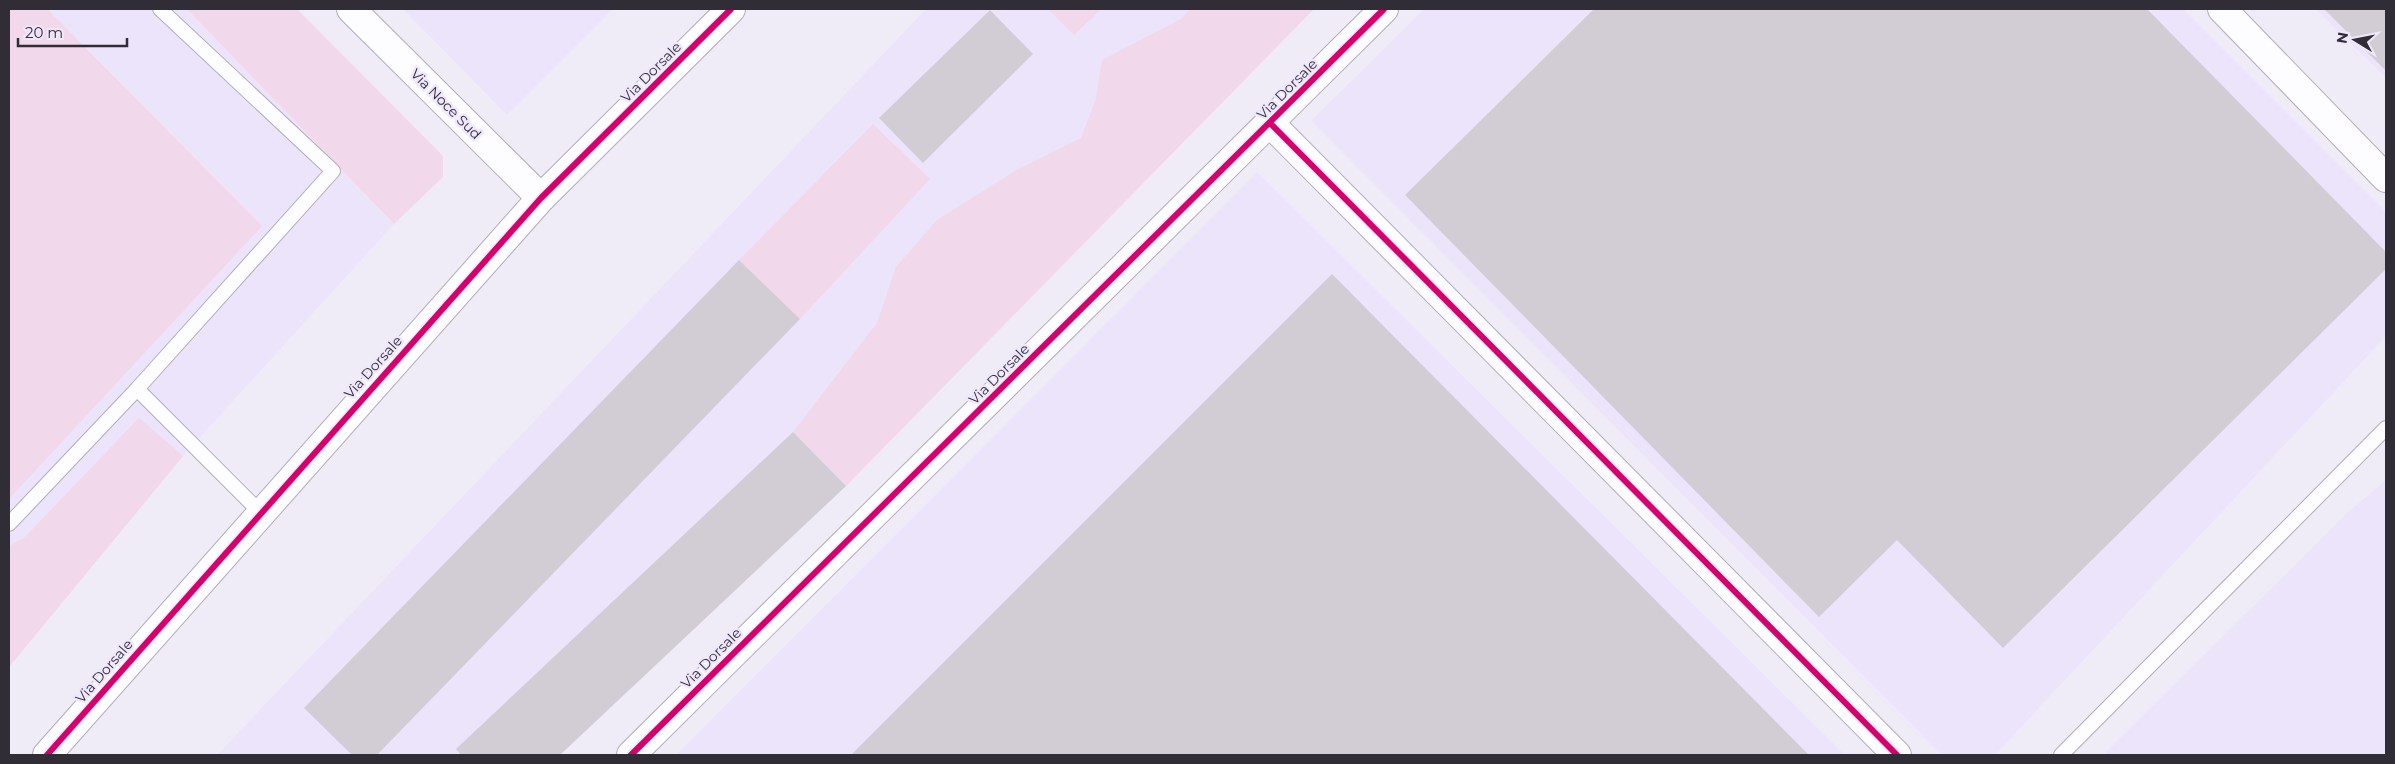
<svg xmlns="http://www.w3.org/2000/svg" width="2395" height="764" font-family="Montserrat,sans-serif">
<style>
.built{fill:#ece4fb}
.green{fill:#f1d8ea}
.building{fill:#d2cdd5}
.lines{fill:none;stroke-linecap:round;stroke-linejoin:round}
.lane-casing{stroke:#b2aeb8;stroke-width:16}
.street-casing{stroke:#b2aeb8;stroke-width:30}
.secondary-casing{stroke:#b2aeb8;stroke-width:30}
.lane{stroke:#fdfcfe;stroke-width:14}
.street{stroke:#fdfcfe;stroke-width:28}
.secondary{stroke:#fdfcfe;stroke-width:28}
.cycleway-casing{stroke:#efe8fc;stroke-width:9}
.cycleway{stroke:#d6006c;stroke-width:6}
.labels{text-anchor:middle;stroke-width:5;stroke-linejoin:round;paint-order:stroke}
.street-label{font-size:14px;fill:#312d37;stroke:#efe8fc}
</style>
<rect width="100%" height="100%" fill="#f0ecf7"/>
<g class="built">
<path d="M9,9H187L394,224L183,456L9,667Z"/>
<path d="M403,9H613L507,115Z"/>
<path d="M926,9H1314L846,486L560,755H217Z"/>
<path d="M1424,9H2183L2386,212V336L1995,755H1942L1311,121Z"/>
<path d="M2316,9H2386V78Z"/>
<path d="M1257,172L1845,755H676Z"/>
<path d="M2386,480V755H2103L2347,513Z"/>
</g>
<g class="green">
<path d="M9,9H47L262,226L9,499Z"/>
<path d="M187,9H297L443,156V177L394,224Z"/>
<path d="M1048,9H1101L1074,35Z"/>
<path d="M1190,9H1314L846,486L793,432L877,323L896,267L937,220L1015,171L1081,138L1096,99L1102,60L1181,19Z"/>
<path d="M873,124L930,179L800,319L739,260Z"/>
<path d="M139,418L183,456L9,667V546L25,537Z"/>
</g>
<g class="building">
<path d="M1594,9H2147L2386,252V269L2003,648L1897,540L1819,617L1405,195Z"/>
<path d="M2324,9H2386V71Z"/>
<path d="M990,10L1033,54L923,163L879,118Z"/>
<path d="M739,260L800,319L377,755H352L304,708Z"/>
<path d="M1332,274L1809,755H851Z"/>
<path d="M793,432L846,486L560,755H461L456,749Z"/>
</g>
<g class="lines">
<defs>
<g id="lane">
<path d="M160,9L333,171L137,389L260,512"/>
<path d="M9,524L137,389"/>
<path d="M2061,755L2386,428"/>
</g>
<g id="street">
<path d="M351,9L541,198"/>
<path d="M2222,9L2386,178"/>
<path d="M1270,123L1897,755"/>
<path d="M631,755L1384,9"/>
</g>
<path id="secondary" d="M47,755L541,198L731,9"/>
</defs>
<use href="#lane" class="lane-casing"/>
<use href="#street" class="street-casing"/>
<use href="#secondary" class="secondary-casing"/>
<use href="#lane" class="lane"/>
<use href="#street" class="street"/>
<use href="#secondary" class="secondary"/>
<defs>
<g id="cycleway">
<path d="M1270,123L1897,755"/>
<path d="M47,755L541,198L731,9"/>
<path d="M631,755L1384,9"/>
</g>
</defs>
<use href="#cycleway" class="cycleway-casing"/>
<use href="#cycleway" class="cycleway"/>
</g>
<g class="labels">
<g class="street-label">
<text transform="translate(651 72) rotate(-45)" y="5">Via Dorsale</text>
<text transform="translate(1287 89) rotate(-45)" y="5">Via Dorsale</text>
<text transform="translate(446 104) rotate(45)" y="5">Via Noce Sud</text>
<text transform="translate(373 367) rotate(-48)" y="5">Via Dorsale</text>
<text transform="translate(999 374) rotate(-45)" y="5">Via Dorsale</text>
<text transform="translate(711 658) rotate(-45)" y="5">Via Dorsale</text>
<text transform="translate(104 671) rotate(-49)" y="5">Via Dorsale</text>
</g>
</g>
<rect width="2395" height="764" fill="none" stroke="#312d37" stroke-width="20"/>
<g transform="translate(2355 40) rotate(280)" stroke="#efe8fc" stroke-width="4" paint-order="stroke">
<path d="M0-4L9 19L0 12L-9 19Z" fill="#312d37"/>
<text y="-8" font-size="14" font-weight="bold" text-anchor="middle" fill="#312d37">N</text>
</g>
<path d="M18 38v8h109v-8" fill="none" stroke="#312d37" stroke-width="2.5"/>
<text x="25" y="38" font-size="15" fill="#312d37" stroke="#efe8fc" stroke-width="4" paint-order="stroke">20 m</text>
</svg>
